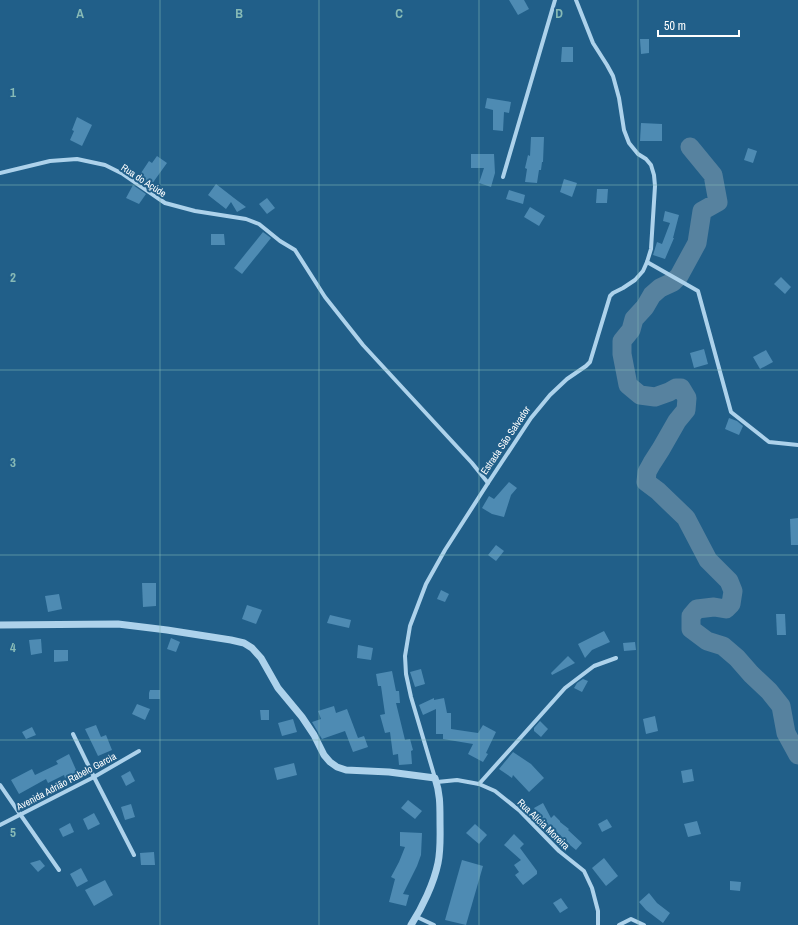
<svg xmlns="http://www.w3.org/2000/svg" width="798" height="925" font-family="'Archivo Narrow',sans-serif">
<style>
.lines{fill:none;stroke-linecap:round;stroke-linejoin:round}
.river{stroke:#57829f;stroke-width:19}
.building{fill:#4e8bb3}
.minor{stroke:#add2eb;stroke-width:4}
.tertiary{stroke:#add2eb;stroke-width:7}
.grid{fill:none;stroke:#87bab6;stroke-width:1;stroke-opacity:0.55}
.labels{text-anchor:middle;stroke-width:4;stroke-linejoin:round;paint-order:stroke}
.street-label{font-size:10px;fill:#fff;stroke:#215f89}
.grid-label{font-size:13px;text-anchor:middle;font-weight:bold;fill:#87bab6;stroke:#215f89;stroke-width:4;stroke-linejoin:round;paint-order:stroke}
</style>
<rect width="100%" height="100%" fill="#215f89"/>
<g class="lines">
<path class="river" d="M690,147L713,175L718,202L702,211L697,243L679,276L673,282L660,288L652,295L645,307L634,319L631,330L622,341V354L628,385L640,395L655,397L669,392L676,388H681L687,398L686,410L677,421L661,449L652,463L647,472L646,482L658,491L686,518L708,560L729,581L733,591L731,604L726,609L714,607L697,609L691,616V629L707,641L723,646L737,658L751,674L769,691L781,706L786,733L798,755"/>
</g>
<g class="building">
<path d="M509,0H524L529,9L518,15Z"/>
<path d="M640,39H649V53L641,54Z"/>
<path d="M562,47H573V62H561Z"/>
<path d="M487,98L511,102L509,113L504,112L503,131L493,130V110L485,108Z"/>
<path d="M77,117L92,125L82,146L70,140L74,131L72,130Z"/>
<path d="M641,123L662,124V141H640Z"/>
<path d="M531,137H544L543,162H542L541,170H539L537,183L525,182L527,169L525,168L528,155L530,156Z"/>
<path d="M748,148L757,151L753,163L744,160Z"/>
<path d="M471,154H494L495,173L491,187L479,183L484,168H471Z"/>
<path d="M157,156L167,163L149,188L137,179L149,161L152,163Z"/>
<path d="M564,179L577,183L572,197L560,192Z"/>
<path d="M216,184L234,198L246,207L237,212L231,202L226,209L208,195Z"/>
<path d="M133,185L146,194L139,204L126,198Z"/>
<path d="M597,189H608L607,203H596Z"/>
<path d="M509,190L525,195L523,204L506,199Z"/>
<path d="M267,198L275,208L267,214L259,204Z"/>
<path d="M530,207L545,216L539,226L524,217Z"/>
<path d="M665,211L679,215L673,238H674L665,259L653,255L657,242L662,244L670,223L663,221Z"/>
<path d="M263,232L271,238L242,274L234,268Z"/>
<path d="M211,234H224L225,245H211Z"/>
<path d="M781,277L791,287L785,294L774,284Z"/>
<path d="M704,349L708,364L694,368L690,353Z"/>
<path d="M766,350L773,362L760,369L753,357Z"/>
<path d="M729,418L737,421L743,426L739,435L725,429Z"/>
<path d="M509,482L517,488L511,495L504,517L492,514L482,508L489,496L494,499Z"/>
<path d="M798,518V545H791L790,519Z"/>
<path d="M496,545L504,551L496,561L488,555Z"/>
<path d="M142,583H156V606L143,607Z"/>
<path d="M441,590L449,594L445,602L437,599Z"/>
<path d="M59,594L62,609L48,612L45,596Z"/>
<path d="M247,605L262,610L256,624L242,619Z"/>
<path d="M776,614H785L786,635H777Z"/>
<path d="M330,615L351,620L349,628L327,623Z"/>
<path d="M604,631L610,642L592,650L585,658L578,644Z"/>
<path d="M171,638L180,642L176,652L167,649Z"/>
<path d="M41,639L42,653L31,655L29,640Z"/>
<path d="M635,642L636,650L624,651L623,643Z"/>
<path d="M358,645L373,648L371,660L357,658Z"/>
<path d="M54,650H68V661L54,662Z"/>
<path d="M568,656L575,663L552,675L551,673Z"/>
<path d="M421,669L425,684L415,687L410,672Z"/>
<path d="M392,671L396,691H399L400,703H396L405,740L410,739L413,750L411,751L412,764L399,765L398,754L393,755L390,732L385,733L380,715L385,714L381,686H378L376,674Z"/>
<path d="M583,679L588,681L582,692L574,688L577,683Z"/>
<path d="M150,690H160V699H149V693Z"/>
<path d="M434,698V700L444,698L447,713H451V729L478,733L483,725L496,732L486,753L488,754L483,762L468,754L473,744L443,739V734H436V709L423,715L419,705Z"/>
<path d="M137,704L150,709L145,720L132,714Z"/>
<path d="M334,706L336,713L347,709L358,738L364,736L368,747L353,752L345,731L322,739L312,722L321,719L318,711Z"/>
<path d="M260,710H269V720H261Z"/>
<path d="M655,716L658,731L646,734L643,719Z"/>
<path d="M293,719L297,732L282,736L278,723Z"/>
<path d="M540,721L548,729L541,737L534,731V728Z"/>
<path d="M96,725L101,737L106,735L112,750L98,756L85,729Z"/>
<path d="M32,727L36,735L26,739L22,732Z"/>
<path d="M513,752L531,764L544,778L529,792L513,775L512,778L499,769Z"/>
<path d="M69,754L77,772L65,778L64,775L48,783L46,779L19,794L11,780L32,769L35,775L58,764L56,761Z"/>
<path d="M294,763L297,775L277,780L274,768Z"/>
<path d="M692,769L694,781L683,783L681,771Z"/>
<path d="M130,771L135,781L126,786L121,776Z"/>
<path d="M408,800L422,811L415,819L401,808Z"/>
<path d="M543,803L551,818L554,815L560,821V822L569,829L568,830L582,843L576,850L554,832L541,818H540L534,808Z"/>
<path d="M131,804L135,817L125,820L121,807Z"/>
<path d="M94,813L100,824L88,830L83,819Z"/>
<path d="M607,819L612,827L602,832L598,824Z"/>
<path d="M697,821L701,834L688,837L684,824Z"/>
<path d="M70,823L74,832L63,837L59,829Z"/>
<path d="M475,824L484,832L487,835L479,844L466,833Z"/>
<path d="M400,832L422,833L421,855L417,866L403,894L409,895L406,906L389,902L395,879L391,877L399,862L405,847L400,846Z"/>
<path d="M514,834L524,844L520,848L537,871V874L523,885L515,875L519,872L514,865L521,860L504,845Z"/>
<path d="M154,852L155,865H141L140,853Z"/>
<path d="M604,858L618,876L606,886L592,868Z"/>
<path d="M40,860L45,866L38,872L30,863Z"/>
<path d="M462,860L483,866L466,925L445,920Z"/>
<path d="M81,868L88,881L77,887L70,874Z"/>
<path d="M105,880L113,895L94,906L85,890Z"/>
<path d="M730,881L741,882L740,891L730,890Z"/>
<path d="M649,893L657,903L670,913L663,923L646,910L639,902Z"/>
<path d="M561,898L568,908L560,913L553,903Z"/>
</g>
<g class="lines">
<g class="minor">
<path d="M0,173L50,161L77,159L105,165L123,174L165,203L195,211L246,219L259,224L280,241L295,250L325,297L363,345L472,463L488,483"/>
<path d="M503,177L555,0"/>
<path d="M647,262L698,291L731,412L769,442L798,445"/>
<path d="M73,734L94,777L134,855"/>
<path d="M435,778L411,697L406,674L405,656L410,626L426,584L445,550L488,483L531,418L550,395L567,379L586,366L590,362L610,296L613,293L623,288L635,280L643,271L647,262L651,249L655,186L654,175L651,165L646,159L638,154L629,143L624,130L619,98L613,76L607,65L593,43L576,0"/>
<path d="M437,782L457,780L479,784L495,791L520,811L559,851L584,871L592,888L598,911V925"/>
<path d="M479,784L565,688L594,666L616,658"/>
<path d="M0,785L20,814L59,870"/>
<path d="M0,825L94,777L139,751"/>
<path d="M417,917L434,925"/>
<path d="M619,925L631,919L644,925"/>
</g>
<path class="tertiary" d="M0,625L118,624L167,630L231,640L244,643L252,648L261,658L278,688L302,717L314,735L324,755L330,762L337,767L346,770L389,772L435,778C440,793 440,804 440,820C440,834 441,849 438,863C434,883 422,908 411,925"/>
</g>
<path class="grid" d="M160,0V925M319,0V925M479,0V925M638,0V925M0,185H798M0,370H798M0,555H798M0,740H798"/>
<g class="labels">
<g class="street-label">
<text transform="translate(144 180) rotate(33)" y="4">Rua do Açúde</text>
<text transform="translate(505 440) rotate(-56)" y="4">Estrada São Salvador</text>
<text transform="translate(66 781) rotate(-28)" y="4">Avenida Adrião Rabelo Garcia</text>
<text transform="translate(544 824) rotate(44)" y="4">Rua Alícia Moreira</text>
</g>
</g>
<g class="grid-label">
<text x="80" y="18">A</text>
<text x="239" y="18">B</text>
<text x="399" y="18">C</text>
<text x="559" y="18">D</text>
<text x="13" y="97">1</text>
<text x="13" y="282">2</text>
<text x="13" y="467">3</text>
<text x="13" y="652">4</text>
<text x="13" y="837">5</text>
</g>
<path d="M658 30v6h81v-6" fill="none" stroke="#ffffff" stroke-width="2"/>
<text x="664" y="30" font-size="12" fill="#ffffff" stroke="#215f89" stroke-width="3" paint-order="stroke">50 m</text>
</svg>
